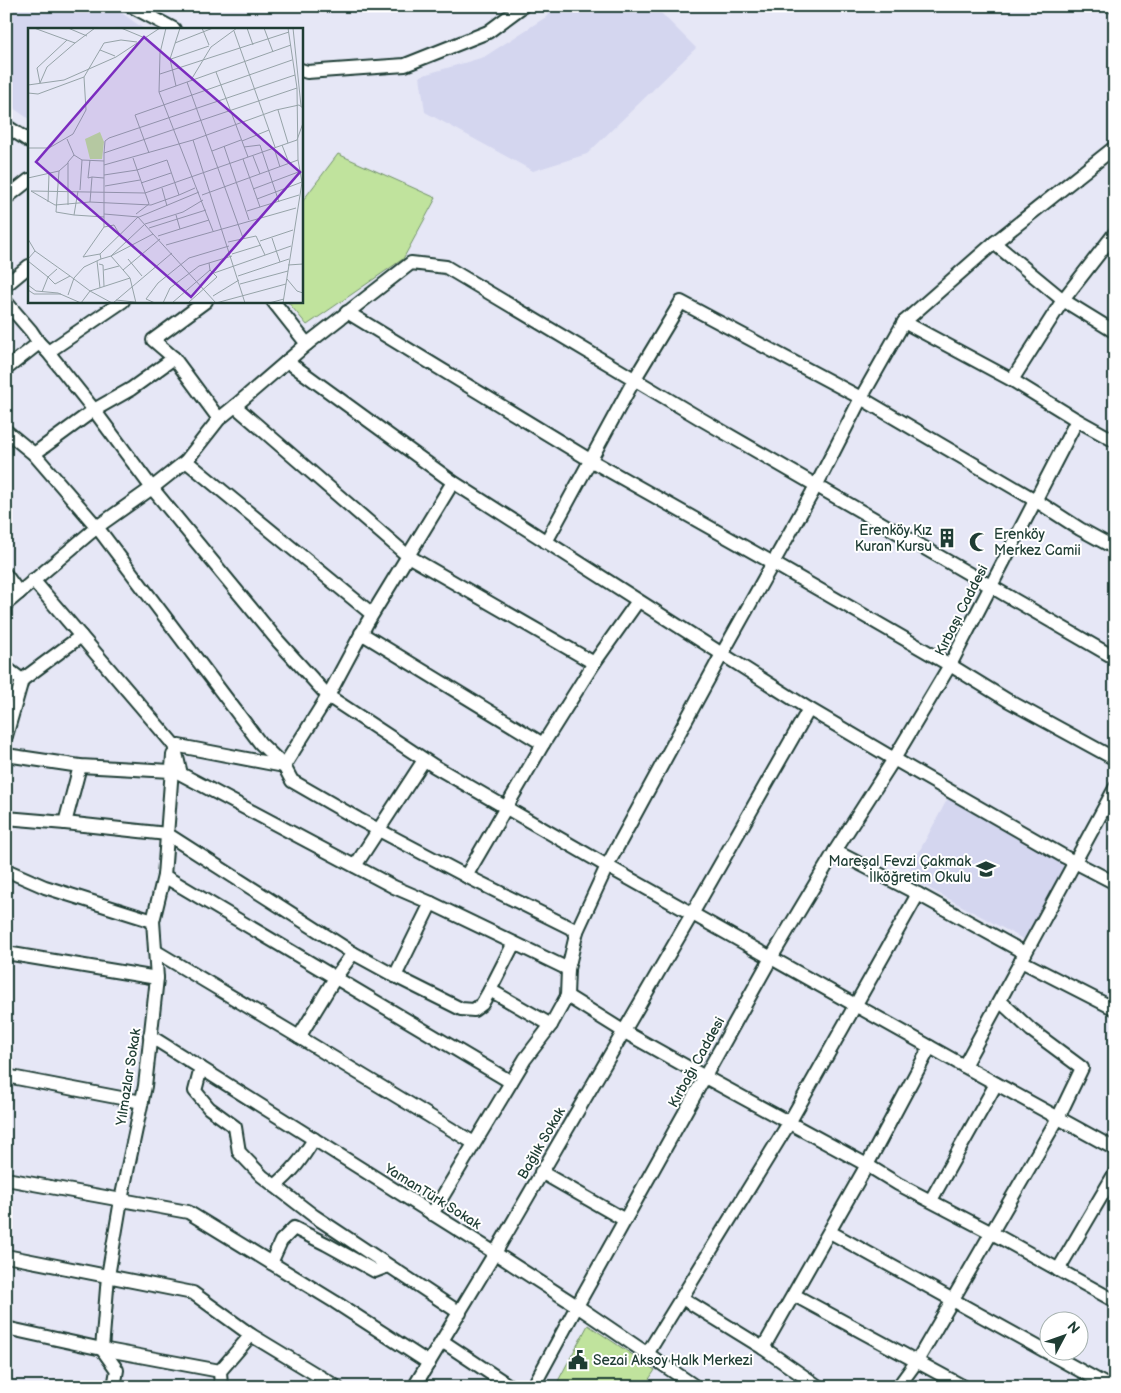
<svg xmlns="http://www.w3.org/2000/svg" width="1121" height="1393" font-family="'Balsamiq Sans',sans-serif">
<style>
.built{fill:#d4d6ef}
.green{fill:#c0e39d;stroke:#709068}
.lines{fill:none;stroke-linecap:round;stroke-linejoin:round}
.minor-casing{stroke:#1f3d34;stroke-width:16}
.minor{stroke:#fff;stroke-width:12}
.labels{text-anchor:middle;stroke-width:4;stroke-linejoin:round;paint-order:stroke}
.poi-label{font-size:14px;fill:#1f3d34;stroke:#fff;text-anchor:end}
.street-label{font-size:14px;fill:#1f3d34;stroke:#fff}
.inset-road{fill:none;stroke:#96a3a8;stroke-width:1}
.view{fill:#7b2cbf;fill-opacity:0.15;stroke:#7b2cbf;stroke-width:2.5}
.inset-edge{fill:none;stroke:#1f3d34;stroke-width:2.5}
</style>
<rect width="100%" height="100%" fill="#e6e7f6"/>
<filter id="ink" filterUnits="userSpaceOnUse"><feTurbulence type="fractalNoise" baseFrequency=".02" numOctaves="2"/><feDisplacementMap in="SourceGraphic" scale="10" xChannelSelector="R" yChannelSelector="G"/><feConvolveMatrix kernelMatrix="1 2 1 2 8 2 1 2 1" color-interpolation-filters="sRGB"/></filter>
<g filter="url(#ink)">
<g class="built">
<path d="M6,6H112L144,29H29V119L6,103Z"/>
<path d="M557,6H654L696,48L587,154L533,171L425,112L420,76L484,57L546,17Z"/>
<path d="M948,798L1067,863L1025,940L906,876Z"/>
</g>
<g class="green">
<path d="M338,154L436,198L403,259L307,325L287,301H301V203Z"/>
<path d="M588,1325L655,1370L644,1387H565L558,1381Z"/>
</g>
<g class="lines">
<defs>
<g id="minor">
<path d="M131,6L174,29"/>
<path d="M1113,6L1115,7"/>
<path d="M301,70L307,72L405,65L488,32L523,6"/>
<path d="M6,126L29,141"/>
<path d="M6,198L29,180"/>
<path d="M994,243L1063,300L1115,332"/>
<path d="M6,285L29,266"/>
<path d="M273,301L307,344"/>
<path d="M6,302L31,331L39,343L48,352L94,410L152,488L278,641L328,696L434,766L607,866L964,1066L1115,1149"/>
<path d="M347,312L590,460L773,563L950,665L1007,700L1115,759"/>
<path d="M904,322L1012,380L1077,420L1115,441"/>
<path d="M48,352L123,301"/>
<path d="M174,358L153,340L206,301"/>
<path d="M287,361L453,482L722,654L809,709L894,759L1065,857L1115,883"/>
<path d="M6,369L39,343"/>
<path d="M1012,380L1063,300L1115,233"/>
<path d="M235,406L408,556L594,663L543,744L466,876L577,931"/>
<path d="M219,419L174,358L131,389L94,410L34,454L97,527L260,743L284,766L292,781L358,819L466,876"/>
<path d="M6,431L34,454"/>
<path d="M186,461L372,614"/>
<path d="M546,542L634,380L681,302L861,398L1035,500L1080,529L1115,548"/>
<path d="M6,575L19,593"/>
<path d="M33,580L174,745L181,774L394,887L431,903L568,969"/>
<path d="M6,604L97,527L152,488L186,461L219,419L235,406L307,344L411,263L446,267L701,419L1115,658"/>
<path d="M361,633L543,744"/>
<path d="M594,663L638,601"/>
<path d="M6,668L22,680L6,736"/>
<path d="M22,680L81,636"/>
<path d="M174,745L284,766L328,696L367,623L453,482"/>
<path d="M6,755L80,766L171,771"/>
<path d="M6,818L65,823L167,834L353,953L395,976L461,1009L474,1010L482,1004L490,990L551,1025"/>
<path d="M65,823L80,766"/>
<path d="M835,851L918,894L1025,953"/>
<path d="M355,866L424,760"/>
<path d="M6,870L45,887L153,921L157,978L145,1086L121,1200L108,1276L102,1349L117,1370L114,1387"/>
<path d="M164,876L511,1082"/>
<path d="M153,921L164,876L173,755"/>
<path d="M155,951L299,1037L335,978L353,953"/>
<path d="M6,953L157,978"/>
<path d="M1021,961L1115,1009"/>
<path d="M395,976L431,903"/>
<path d="M490,990L514,943"/>
<path d="M567,996L623,1031L705,1077L867,1165L898,1184L992,1233L1115,1301"/>
<path d="M150,1036L495,1253L577,1306L696,1387"/>
<path d="M299,1037L474,1143"/>
<path d="M964,1066L1115,788"/>
<path d="M201,1068L195,1091L209,1108L235,1127L239,1152L262,1176L314,1216L460,1313"/>
<path d="M6,1076L142,1102"/>
<path d="M541,1172L625,1220"/>
<path d="M6,1179L188,1212L335,1302L429,1363"/>
<path d="M275,1186C293,1171 302,1159 314,1139"/>
<path d="M931,1200L996,1084"/>
<path d="M432,1214L525,1059L551,1025L567,996L568,969L577,931L607,866L722,654L816,486L861,398L904,322L994,243L1115,147"/>
<path d="M830,1232L1110,1387"/>
<path d="M6,1256L193,1293L251,1335L337,1387"/>
<path d="M271,1263L281,1241L294,1228L326,1244L375,1271L388,1266"/>
<path d="M1058,1270L1115,1173"/>
<path d="M794,1295L964,1387"/>
<path d="M682,1298L763,1348L819,1387"/>
<path d="M6,1328L102,1349L220,1371"/>
<path d="M442,1341L511,1387"/>
<path d="M763,1348L867,1165L930,1047"/>
<path d="M647,1354L789,1123L918,894"/>
<path d="M221,1387L220,1371L251,1335"/>
<path d="M414,1387L495,1253L692,914L809,709"/>
<path d="M533,1387L577,1306L771,958L835,851L894,759L950,665L1077,420"/>
<path d="M898,1387L917,1361L1058,1118L1082,1068L1031,1030L1000,1001"/>
</g>
</defs>
<use href="#minor" class="minor-casing"/>
<use href="#minor" class="minor"/>
</g>
</g>
<defs>
<symbol id="building-bare" viewBox="-9 -9 18 18"><path d="M-4-6H4V6H1V3H-1V6H-4ZM-2.5-4.3h1.7v1.8h-1.7ZM.8-4.3h1.7v1.8H.8ZM-2.5-1h1.7V.8h-1.7ZM.8-1h1.7V.8H.8Z" fill="#1f3d34" stroke="#fff" stroke-width="2.5" paint-order="stroke"/></symbol>
<symbol id="mosque-bare" viewBox="-9 -9 18 18"><path d="M3.5-4.9A6 6 0 1 0 3.5 4.9A5 5 0 1 1 3.5-4.9Z" fill="#1f3d34" stroke="#fff" stroke-width="2.5" paint-order="stroke"/></symbol>
<symbol id="school-bare" viewBox="-9 -9 18 18"><path d="M0-5L7-2L0 1L-7-2ZM-4 1L0 2.5L4 1V4Q0 6-4 4Z" fill="#1f3d34" stroke="#fff" stroke-width="2.5" paint-order="stroke"/></symbol>
<symbol id="civic-bare" viewBox="-9 -9 18 18"><path d="M-.6-6.5H3V-4.5H.6V-3L4-1V1h2V6H-6V1h2V-1L-.6-3ZM-1.2 2.5V6h2.4V2.5Z" fill="#1f3d34" stroke="#fff" stroke-width="2.5" paint-order="stroke"/></symbol>
</defs>
<g fill-rule="evenodd">
<use href="#building-bare" x="933" y="524" width="28" height="28"/>
<use href="#mosque-bare" x="965" y="528" width="28" height="28"/>
<use href="#school-bare" x="972" y="855" width="28" height="28"/>
<use href="#civic-bare" x="564" y="1346" width="28" height="28"/>
</g>
<g class="labels">
<g class="poi-label">
<text x="932" y="535">Erenköy Kız<tspan x="932" dy="16">Kuran Kursu</tspan></text>
<text x="994" y="539" text-anchor="start">Erenköy<tspan x="994" dy="16">Merkez Camii</tspan></text>
<text x="971" y="866">Mareşal Fevzi Çakmak<tspan x="971" dy="16">İlköğretim Okulu</tspan></text>
<text x="593" y="1365" text-anchor="start">Sezai Aksoy Halk Merkezi</text>
</g>
<g class="street-label">
<text transform="translate(961 610) rotate(-63)" y="5">Kırbaşı Caddesi</text>
<text transform="translate(696 1062) rotate(-61)" y="5">Kırbağı Caddesi</text>
<text transform="translate(128 1077) rotate(-81)" y="5">Yılmazlar Sokak</text>
<text transform="translate(541 1143) rotate(-60)" y="5">Bağlık Sokak</text>
<text transform="translate(433 1196) rotate(32)" y="5">YamanTürk Sokak</text>
</g>
</g>
<g transform="translate(28 28)">
<rect width="275" height="275" fill="#e6e7f6"/>
<path d="M72,104L76,114L74,131H62L57,111Z" fill="#c0e39d"/>
<path class="inset-road" d="M6,0L47,15L67,0M40,0L59,8M93,0L117,10M138,0L132,25L131,64L185,203M174,0L181,17M219,0L225,17M236,0L245,24M260,0L269,60L270,132L274,154M265,0L273,78M206,3L247,119M39,12L9,40L12,55L19,39L47,15M147,15L185,0M72,22L87,28M143,31L181,18M188,44L220,129M132,46L261,4M163,52L183,19L209,0M159,54L215,210M0,57L36,52L88,29L132,0M148,58L142,31L152,0M131,64L263,17M0,65L10,66L56,49L76,15L93,12L109,14M250,82L260,115M39,111L46,127L54,132L76,133M165,112L217,275M214,113L241,102M254,117L261,135M196,118L221,192M216,119L232,117L251,174M0,120H21L45,106L58,82L56,49M246,120L252,139M184,123L213,112M76,125L269,60M121,125L107,87L264,32M225,128L232,146M105,130L121,176L108,186M215,131L232,179M62,132L60,150L64,149M76,137L165,112L248,82L271,77L275,80M31,143L28,184L46,187L50,163M76,147L109,142L139,132L151,167L167,160M0,150L31,143L40,135M76,150L64,149L62,174L123,177L151,167M113,155L143,145M77,158L112,152M134,160L139,178M225,161L273,143M52,162L54,132M174,167L270,132M229,171L274,154M20,174L21,146M62,174L27,177L3,163L117,165L269,112L275,95M40,177V134L46,127M219,183L271,167M76,186L111,189L171,164M46,187L76,189M110,189L72,226L73,231L83,228L117,196L155,184L175,172M110,189L125,206M76,199V125L77,113L81,110L267,47M121,200L178,182M152,201L181,192M130,208L152,201L148,187M244,210L252,234M0,211L7,223L0,231M232,213L265,202M200,214L228,208L237,227M138,217L268,180M7,223L42,248M72,226L55,229L76,199L86,197L92,207M204,226L233,217M100,231L114,248M0,233L20,249L29,241M69,233L72,260M71,236L75,237L76,258M260,237L275,236M76,242L91,238M95,242L132,211M186,245L263,218M210,248L261,231M102,250L108,275M259,251L269,263L275,265M212,256L260,243M0,257L8,263L30,265L53,275M0,262L6,266H33M14,264L20,249L27,256L42,248L62,263L102,250L83,228L125,206L188,275M40,267L46,250L56,239L73,231M185,268L211,252M88,272L107,274M53,275L62,263L84,275M85,275L144,225M127,275L118,271L130,255L161,230L201,218M135,275L142,260L171,238L204,228M144,275L182,242M160,275L189,249L182,242L181,235M188,275L258,256M241,275L256,271M255,275L275,148"/>
<path class="view" d="M116,9L272,144L163,269L8,134Z"/>
<rect width="275" height="275" class="inset-edge"/>
</g>
<rect width="1121" height="1393" fill="none" stroke="#fff" stroke-width="25"/>
<rect x="12" y="12" width="1096" height="1368" fill="none" stroke="#1f3d34" stroke-width="2" filter="url(#ink)"/>
<g transform="translate(1064 1336) rotate(49)"><circle r="24" fill="#ffffff" stroke="#a5b1ae"/>
<path d="M0-4L9 19L0 12L-9 19Z" fill="#1f3d34"/>
<text y="-8" font-size="14" font-weight="bold" text-anchor="middle" fill="#1f3d34">N</text>
</g>
</svg>
